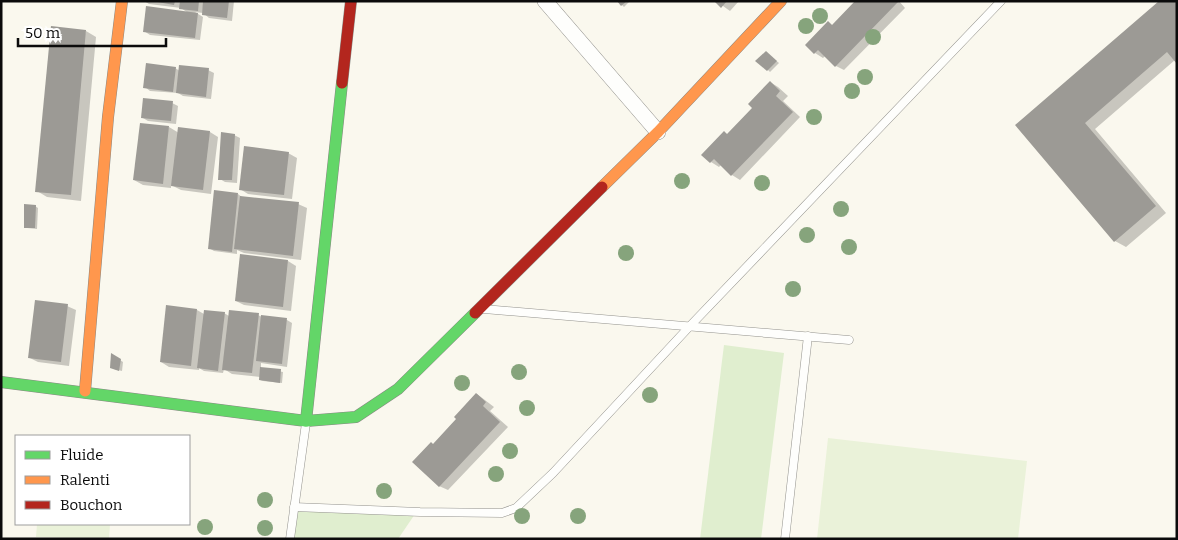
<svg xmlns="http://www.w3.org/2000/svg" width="1178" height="540" font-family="Bitter,serif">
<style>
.green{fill:#e0eecf}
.pitch{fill:#eaf2d9}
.shadow{fill:#0003}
.building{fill:#9c9a95}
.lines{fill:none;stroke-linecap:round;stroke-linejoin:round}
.lane-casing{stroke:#93928d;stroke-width:9}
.street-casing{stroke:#93928d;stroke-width:16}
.fast-casing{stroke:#898884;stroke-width:12}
.slow-casing{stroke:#898884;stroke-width:12}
.jam-casing{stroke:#898884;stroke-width:12}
.lane{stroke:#fefefc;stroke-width:8}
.street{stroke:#fefefc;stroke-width:15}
.fast{stroke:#63d668;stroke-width:11}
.slow{stroke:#ff974d;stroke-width:11}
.jam{stroke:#b3261e;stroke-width:11}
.tree{fill:#86a47c}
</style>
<rect width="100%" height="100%" fill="#faf8ee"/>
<g class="green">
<path d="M724,345L784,353L761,539H700Z"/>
<path d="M297,510L415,514L398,539H293Z"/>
</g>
<g class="pitch">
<path d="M828,438L1027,461L1018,539H817Z"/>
<path d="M37,524H110L109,539L36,537Z"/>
</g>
<g class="shadow">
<path d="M144,1H234L232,21L209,18L203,13L195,12L203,17L200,40L150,35L144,31L188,13L181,8L149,4Z"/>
<path d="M618,1H630L624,7Z"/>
<path d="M716,1H739L730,11Z"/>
<path d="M857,1H899L905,8L844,70L836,66L826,55L823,58L815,53L829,23L833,26Z"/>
<path d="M1161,1L1175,60L1095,129L1166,213L1126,247L1115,241L1017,125Z"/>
<path d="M86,31L96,37L81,201L47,197L37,191Z"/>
<path d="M768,54L779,63L770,72L768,70Z"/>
<path d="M175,68L180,71L208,70L214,73L211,99L183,96L178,93L150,91L145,87Z"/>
<path d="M770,82L778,87L788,96L783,101L800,117L740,180L732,175L721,165L719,167L711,162L724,132L728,135L754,108Z"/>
<path d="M172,103L178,106L176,124L148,121L143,118Z"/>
<path d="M169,127L179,133L210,132L218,137L211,194L181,190L171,185V188L143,185L134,180Z"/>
<path d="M234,135L240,138L237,183L225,182L220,179Z"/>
<path d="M288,153L297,158L292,199L248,194L240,189Z"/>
<path d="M238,194L243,198L298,204L307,208L301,260L244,253L237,250V254L214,251L209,248Z"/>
<path d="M35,206L38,208L37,229L27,228L25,227Z"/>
<path d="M288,261L296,266L291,311L244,305L236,301Z"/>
<path d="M67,306L76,310L69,366L38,362L30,358Z"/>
<path d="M167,307L197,310L204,314L224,313L229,316L258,315L262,317L287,320L292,323L287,367L261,363V368L283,372L282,383L263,381L260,380V377L232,374L224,369L223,373L204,371L199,368V370L169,367L161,362Z"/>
<path d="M112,355L123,362L122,371L114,369Z"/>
<path d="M477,394L494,407L490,411L508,427L448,490L439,486L458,419Z"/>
</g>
<g class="building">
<path d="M152,1H175L174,5Z"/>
<path d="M180,1H199L198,11L179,9Z"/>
<path d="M203,1H229L227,18L202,15Z"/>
<path d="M617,1H627L621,6Z"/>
<path d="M714,1H727L721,8Z"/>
<path d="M855,1L898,2L835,67L818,50L814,54L805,45L828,21L832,25Z"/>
<path d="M1159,1H1177V64L1167,52L1085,123L1156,206L1114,242L1015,125Z"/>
<path d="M146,6L198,13L195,38L143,32Z"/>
<path d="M51,26L86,30L71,195L35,192Z"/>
<path d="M766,51L777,61L767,71L755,61Z"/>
<path d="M146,63L176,67L173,92L143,88Z"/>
<path d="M179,65L209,68L206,97L176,93Z"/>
<path d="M770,81L780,91L776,96L793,112L731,176L714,159L710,163L701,155L724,131L727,134L752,108L748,104Z"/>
<path d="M143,98L173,101L171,121L141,118Z"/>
<path d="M140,123L169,126L163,184L133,180Z"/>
<path d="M178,127L210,131L203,190L171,186Z"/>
<path d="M221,132L235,134L232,180H218Z"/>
<path d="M244,146L289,152L284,195L239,190Z"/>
<path d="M214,190L238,193L232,252L208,249Z"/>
<path d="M240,196L299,202L293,256L234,249Z"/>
<path d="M24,204L36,205L35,228H24Z"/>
<path d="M240,254L288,260L283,307L235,301Z"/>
<path d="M35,300L68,304L61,362L28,358Z"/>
<path d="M166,305L197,309L191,366L160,362Z"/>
<path d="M204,310L225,312L218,371L197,368Z"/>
<path d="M229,310L259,313L252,373L222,370Z"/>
<path d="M261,315L287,318L282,364L256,361Z"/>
<path d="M111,353L121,359L119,371L110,368Z"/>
<path d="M260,367L281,369L280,383L259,380Z"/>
<path d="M476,393L486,402L483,406L500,422L439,487L412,462L431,442L433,444L456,419L454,417Z"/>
</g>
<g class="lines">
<defs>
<g id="lane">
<path d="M484,309L849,340"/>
<path d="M294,507L420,512L502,513L516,508L553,473L689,327L1001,1"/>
<path d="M290,539L306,423"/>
<path d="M785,539L808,336"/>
</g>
<path id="street" d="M545,1L658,132"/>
<g id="fast">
<path d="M1,382L306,421L356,417L398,389L475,313"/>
<path d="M306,421L342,83"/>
</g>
<g id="slow">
<path d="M602,187L658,132L781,1"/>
<path d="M85,391L108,117L122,1"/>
</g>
<g id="jam">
<path d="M342,83L351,1"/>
<path d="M475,313L602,187"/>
</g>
</defs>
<use href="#lane" class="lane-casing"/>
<use href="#street" class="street-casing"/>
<use href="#fast" class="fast-casing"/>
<use href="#slow" class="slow-casing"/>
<use href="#jam" class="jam-casing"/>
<use href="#lane" class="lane"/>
<use href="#street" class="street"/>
<use href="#fast" class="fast"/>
<use href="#slow" class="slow"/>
<use href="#jam" class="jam"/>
</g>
<g class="tree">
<circle cx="820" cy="16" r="8"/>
<circle cx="806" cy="26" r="8"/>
<circle cx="873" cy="37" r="8"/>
<circle cx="865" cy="77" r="8"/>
<circle cx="852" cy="91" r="8"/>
<circle cx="814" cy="117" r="8"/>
<circle cx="682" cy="181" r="8"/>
<circle cx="762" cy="183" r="8"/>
<circle cx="841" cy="209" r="8"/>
<circle cx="807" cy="235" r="8"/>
<circle cx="849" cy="247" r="8"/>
<circle cx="626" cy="253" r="8"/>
<circle cx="793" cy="289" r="8"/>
<circle cx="519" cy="372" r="8"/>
<circle cx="462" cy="383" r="8"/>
<circle cx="650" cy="395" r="8"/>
<circle cx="527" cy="408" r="8"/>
<circle cx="510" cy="451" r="8"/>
<circle cx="496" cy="474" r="8"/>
<circle cx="384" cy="491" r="8"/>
<circle cx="265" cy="500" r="8"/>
<circle cx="522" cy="516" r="8"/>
<circle cx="578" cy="516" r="8"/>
<circle cx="205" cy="527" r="8"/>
<circle cx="265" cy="528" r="8"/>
</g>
<rect width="1178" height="540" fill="none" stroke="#0b0b0b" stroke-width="5"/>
<rect x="15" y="435" width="175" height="90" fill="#ffffff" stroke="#9d9d9d"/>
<rect x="25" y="451" width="25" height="8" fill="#63d668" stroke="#9d9d9d"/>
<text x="60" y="460" font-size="15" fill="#0b0b0b">Fluide</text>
<rect x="25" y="476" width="25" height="8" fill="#ff974d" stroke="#9d9d9d"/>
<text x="60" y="485" font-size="15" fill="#0b0b0b">Ralenti</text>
<rect x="25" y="501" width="25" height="8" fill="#b3261e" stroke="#9d9d9d"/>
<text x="60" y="510" font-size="15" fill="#0b0b0b">Bouchon</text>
<path d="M18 38v8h148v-8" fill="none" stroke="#0b0b0b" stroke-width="2.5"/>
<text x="25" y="38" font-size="15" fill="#0b0b0b" stroke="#ffffff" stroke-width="4" paint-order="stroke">50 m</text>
</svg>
